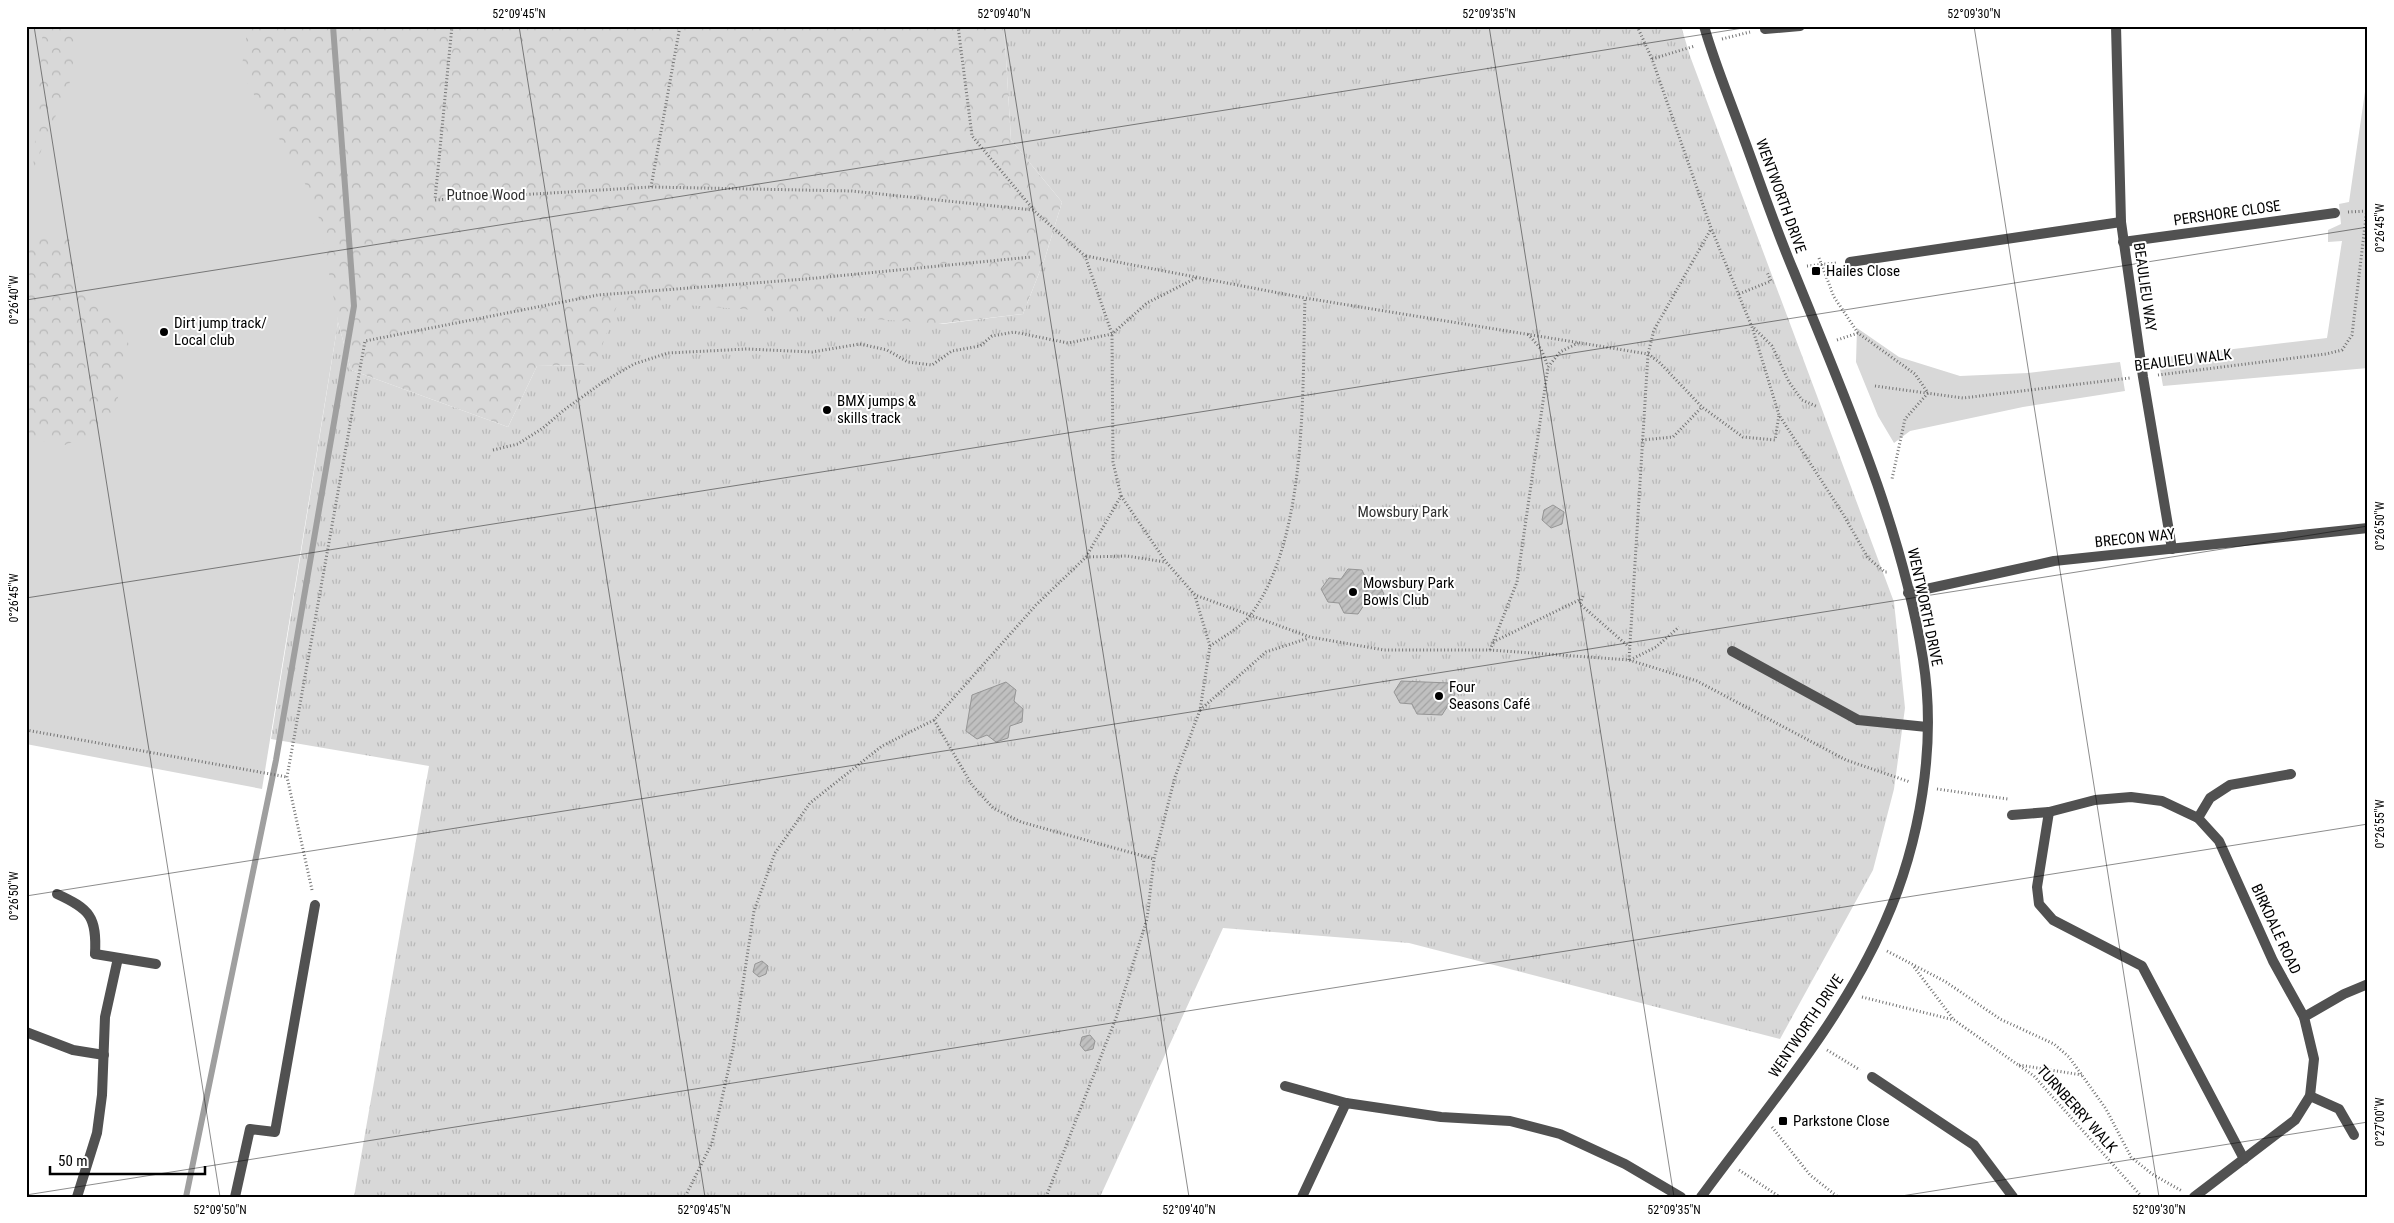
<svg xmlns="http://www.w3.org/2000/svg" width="2394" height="1223" font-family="'Roboto Condensed',sans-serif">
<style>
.grass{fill:#d8d8d8}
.forest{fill:url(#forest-crowns)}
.park{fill:url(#park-tufts)}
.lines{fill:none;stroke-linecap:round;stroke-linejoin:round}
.stream{stroke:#9f9f9f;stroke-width:6}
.building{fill:url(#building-hatch);stroke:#959595}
.path{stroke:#737373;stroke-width:3;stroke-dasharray:1 2.5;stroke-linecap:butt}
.service{stroke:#515151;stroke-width:10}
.minor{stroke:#515151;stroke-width:10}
.tertiary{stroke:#515151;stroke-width:10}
.ticks{fill:none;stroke:#000;stroke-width:1;stroke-opacity:0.45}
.poi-dot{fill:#000;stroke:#fff;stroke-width:2}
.labels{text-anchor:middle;stroke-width:4;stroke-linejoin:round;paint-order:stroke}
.park-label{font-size:15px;fill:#2f2f2f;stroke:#fff}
.street-label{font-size:15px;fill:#000;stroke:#fff}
.poi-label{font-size:15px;fill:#000;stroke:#fff;text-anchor:start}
.neatline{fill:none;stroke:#000;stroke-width:2}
.ticks-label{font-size:12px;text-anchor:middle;fill:#000}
</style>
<defs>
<pattern id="forest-crowns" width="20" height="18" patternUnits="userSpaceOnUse" patternTransform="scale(1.25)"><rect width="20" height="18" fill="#d8d8d8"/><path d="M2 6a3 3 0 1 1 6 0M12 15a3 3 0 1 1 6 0" fill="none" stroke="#b8b8b8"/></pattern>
<pattern id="park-tufts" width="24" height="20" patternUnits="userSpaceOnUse" patternTransform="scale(1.25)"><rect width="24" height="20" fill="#d8d8d8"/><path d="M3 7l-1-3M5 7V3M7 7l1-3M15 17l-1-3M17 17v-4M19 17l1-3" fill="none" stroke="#b8b8b8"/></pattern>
<pattern id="building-hatch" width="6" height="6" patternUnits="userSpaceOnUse" patternTransform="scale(1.25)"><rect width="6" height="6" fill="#c0c0c0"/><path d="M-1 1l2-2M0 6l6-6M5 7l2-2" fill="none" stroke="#a3a3a3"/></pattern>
</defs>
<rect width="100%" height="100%" fill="#fff"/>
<g class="grass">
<path d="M26,26H318L338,322L262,789L26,744Z"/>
<path d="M2368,71V368L2163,386L2158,358L2327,338L2342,241L2328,242V230L2341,224L2339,204L2349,202Z"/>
<path d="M1857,328L1899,357L1960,376L2028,373L2120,362L2125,391L2023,407L1910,431L1894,443L1878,416L1856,362Z"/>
</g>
<g class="forest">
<path d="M43,26H77L72,77L33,170Z"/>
<path d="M248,26H1004L1011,140L1062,202L1045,258L1023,314L595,365L537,366L508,427L351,370L338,322L316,203L241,72Z"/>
<path d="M68,234L81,294L115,315L131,349L110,427L65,445L26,438V249L36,240Z"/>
</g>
<path class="park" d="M1004,26H1681L1690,56L1894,602L1905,708L1894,789L1873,870L1780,1039L1409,943L1223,928L1100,1197H354L429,766L271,739L338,322L351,370L508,427L537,366L595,365L619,300L942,324L1023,314L1045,258L1062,202L1011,140Z"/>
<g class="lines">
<path class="stream" d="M186,1197L276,760L354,306L333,26"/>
</g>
<g class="building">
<path d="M1553,505L1564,512L1562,524L1551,528L1542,520L1544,510Z"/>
<path d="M1348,569L1362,570L1367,581L1378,582L1384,594L1376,606L1364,605L1358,614L1344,613L1339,603L1328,602L1321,589L1329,578L1341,579Z"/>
<path d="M1401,681L1449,683L1455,694L1442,715L1417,714L1412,704L1400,703L1394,692Z"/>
<path d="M1006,682L1016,690L1014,701L1023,709L1022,722L1010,726L1008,738L996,742L987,735L977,739L966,731L972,695Z"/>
<path d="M762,961L768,966L766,974L759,977L753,972L755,964Z"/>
<path d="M1090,1035L1095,1041L1093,1049L1085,1051L1080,1045L1082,1037Z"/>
</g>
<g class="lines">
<g class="path">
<path d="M452,26L435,200L651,187L852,191L1033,210L1085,256L1112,334L1113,462L1121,496L1086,557L1036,605L934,720L882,746L810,803L775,853L754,911L733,1049L712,1143L685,1197"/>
<path d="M958,26L972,136L1033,209"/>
<path d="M1637,26L1652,59L1711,228L1752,327L1779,415L1843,514L1868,558L1885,572H1889"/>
<path d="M1722,39L1750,32"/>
<path d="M1652,59L1695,46"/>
<path d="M651,187L680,26"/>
<path d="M2348,212L2367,211"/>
<path d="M1086,256L1305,298L1648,354L1659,362L1702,407L1743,437L1775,440L1779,415"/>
<path d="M1819,258L1834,297L1858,333"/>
<path d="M1807,266L1836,263"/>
<path d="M1739,294L1771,281L1767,272"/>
<path d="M1754,328L1772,346L1789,382L1802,400L1818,407"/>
<path d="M1528,334L1541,349L1548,366"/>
<path d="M1837,340L1858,333L1915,374L1928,393L1905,419L1892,479"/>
<path d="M2158,375L2326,354L2342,350L2352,335L2368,200"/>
<path d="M1875,386L1963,398L2130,378"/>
<path d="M1642,440L1673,437L1702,407"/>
<path d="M493,450L518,444L543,428L564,410L603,382L634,364L668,353L747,349L812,352L860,344L887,350L908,362L932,365L952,351L980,346L992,336L1014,332L1068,343L1112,334L1147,303L1198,277"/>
<path d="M1121,496L1166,562L1195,595L1310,637L1384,650H1490L1629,660L1697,681L1846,760L1910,782"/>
<path d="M1086,557L1127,556L1165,562"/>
<path d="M1583,596L1580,604L1629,647"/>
<path d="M1493,642L1581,599"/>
<path d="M1210,646C1223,637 1243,626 1252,613C1308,535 1302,391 1305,298"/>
<path d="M1490,650L1517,582L1548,367L1560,352L1578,343"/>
<path d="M1629,660L1648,354L1654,330L1711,229"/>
<path d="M1630,660L1656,647L1679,627"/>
<path d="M1200,710L1266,652L1309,638"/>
<path d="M934,720L972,785L993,808L1021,822L1154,859"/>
<path d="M26,730L287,777"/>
<path d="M1937,789L2008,799"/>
<path d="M312,890L287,777L365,341L598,295L806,279L1031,257"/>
<path d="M1887,951L1946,982L2000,1019L2054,1044L2069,1057L2106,1109L2131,1157L2152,1174L2182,1191"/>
<path d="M1914,967L1954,1020"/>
<path d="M1862,997L1954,1020L2034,1076L2142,1197"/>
<path d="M1827,1050L1860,1070"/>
<path d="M2019,1065L2082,1075"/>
<path d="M1772,1127L1810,1175L1838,1197"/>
<path d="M1739,1170L1780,1197"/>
<path d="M1046,1197L1116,1018L1147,919L1154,859L1175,777L1200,710L1210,646L1195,596"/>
</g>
<g class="service">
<path d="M1732,651L1858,720L1927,727"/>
<path d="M2049,812L2037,887L2039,904L2053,920L2142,966L2244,1159"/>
<path d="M2198,818L2210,798L2230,785L2291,774"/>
<path d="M57,894C90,909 97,917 95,954"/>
<path d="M26,1032L73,1050L104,1055"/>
<path d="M1872,1077L1974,1145L2013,1197"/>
<path d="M2310,1096L2339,1109L2354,1135"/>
<path d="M235,1197L250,1129L275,1132L315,905"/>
</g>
<g class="minor">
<path d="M2116,26L2121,222L2143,377L2172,549"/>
<path d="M1765,29L1800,26"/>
<path d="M2123,242L2335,213"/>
<path d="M1850,262L2121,222"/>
<path d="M1908,593L2054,561L2368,528"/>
<path d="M2012,815L2049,812L2095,800L2131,797L2162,801L2198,818L2219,841L2273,961L2304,1017L2314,1059L2310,1096L2295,1120L2194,1197"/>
<path d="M95,954L156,964"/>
<path d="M2304,1017L2344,994L2368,984"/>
<path d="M1285,1086L1346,1103"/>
<path d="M77,1197L97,1133L102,1095L105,1017L118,958"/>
<path d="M1302,1197L1346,1103L1441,1117L1510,1121L1560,1134L1625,1164L1681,1197"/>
</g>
<path class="tertiary" d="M1701,1197C1766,1108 1841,1023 1885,922C1920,843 1937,745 1923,659C1901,524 1845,398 1794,272C1774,225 1758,176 1740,128C1728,95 1714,61 1704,26"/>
</g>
<path class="ticks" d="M34,26L220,1197M519,26L705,1197M1004,26L1189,1197M1489,26L1674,1197M1974,26L2159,1197M26,300L1756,26M26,598L2368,227M26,896L2368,526M26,1195L2368,824M1895,1197L2368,1122"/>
<g class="poi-dot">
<rect x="1811" y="266" width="10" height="10" rx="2.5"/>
<circle cx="164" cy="332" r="5"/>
<circle cx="827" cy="410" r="5"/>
<circle cx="1353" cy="592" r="5"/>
<circle cx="1439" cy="696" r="5"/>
<rect x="1778" y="1116" width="10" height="10" rx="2.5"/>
</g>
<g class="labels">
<g class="park-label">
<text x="486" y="200">Putnoe Wood</text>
<text x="1403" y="517">Mowsbury Park</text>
</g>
<g class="street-label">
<text transform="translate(1781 196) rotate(70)" y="5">WENTWORTH DRIVE</text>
<text transform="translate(2227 213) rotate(-8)" y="5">PERSHORE CLOSE</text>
<text transform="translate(2145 287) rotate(82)" y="5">BEAULIEU WAY</text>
<text transform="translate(2183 360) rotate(-7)" y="5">BEAULIEU WALK</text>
<text transform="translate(2135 538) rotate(-6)" y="5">BRECON WAY</text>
<text transform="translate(1925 607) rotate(78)" y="5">WENTWORTH DRIVE</text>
<text transform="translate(2276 929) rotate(65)" y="5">BIRKDALE ROAD</text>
<text transform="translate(1806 1026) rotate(-56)" y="5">WENTWORTH DRIVE</text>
<text transform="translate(2077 1109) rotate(48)" y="5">TURNBERRY WALK</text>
</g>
<g class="poi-label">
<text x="1826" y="276">Hailes Close</text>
<text x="174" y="328">Dirt jump track/<tspan x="174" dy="17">Local club</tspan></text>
<text x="837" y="406">BMX jumps &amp;<tspan x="837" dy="17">skills track</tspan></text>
<text x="1363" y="588">Mowsbury Park<tspan x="1363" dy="17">Bowls Club</tspan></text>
<text x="1449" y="692">Four<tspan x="1449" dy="17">Seasons Café</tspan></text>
<text x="1793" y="1126">Parkstone Close</text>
</g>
</g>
<rect width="2394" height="1223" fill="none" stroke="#ffffff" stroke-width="55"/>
<path d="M50 1166v8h155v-8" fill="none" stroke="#000000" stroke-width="2.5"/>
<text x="58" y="1166" font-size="15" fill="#000000" stroke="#ffffff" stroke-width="4" paint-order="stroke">50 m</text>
<rect x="28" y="28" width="2338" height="1168" class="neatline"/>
<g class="ticks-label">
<text x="519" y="18">52°09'45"N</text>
<text x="1004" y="18">52°09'40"N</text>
<text x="1489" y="18">52°09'35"N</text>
<text x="1974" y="18">52°09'30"N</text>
<text transform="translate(2380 228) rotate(-90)" y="4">0°26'45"W</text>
<text transform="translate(14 300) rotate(-90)" y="4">0°26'40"W</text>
<text transform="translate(2380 526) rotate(-90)" y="4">0°26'50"W</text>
<text transform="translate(14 598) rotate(-90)" y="4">0°26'45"W</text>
<text transform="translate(2380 824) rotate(-90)" y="4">0°26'55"W</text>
<text transform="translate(14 896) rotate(-90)" y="4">0°26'50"W</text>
<text transform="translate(2380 1122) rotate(-90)" y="4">0°27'00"W</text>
<text x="220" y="1214">52°09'50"N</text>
<text x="704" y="1214">52°09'45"N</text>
<text x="1189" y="1214">52°09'40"N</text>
<text x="1674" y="1214">52°09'35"N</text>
<text x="2159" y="1214">52°09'30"N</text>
</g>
</svg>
